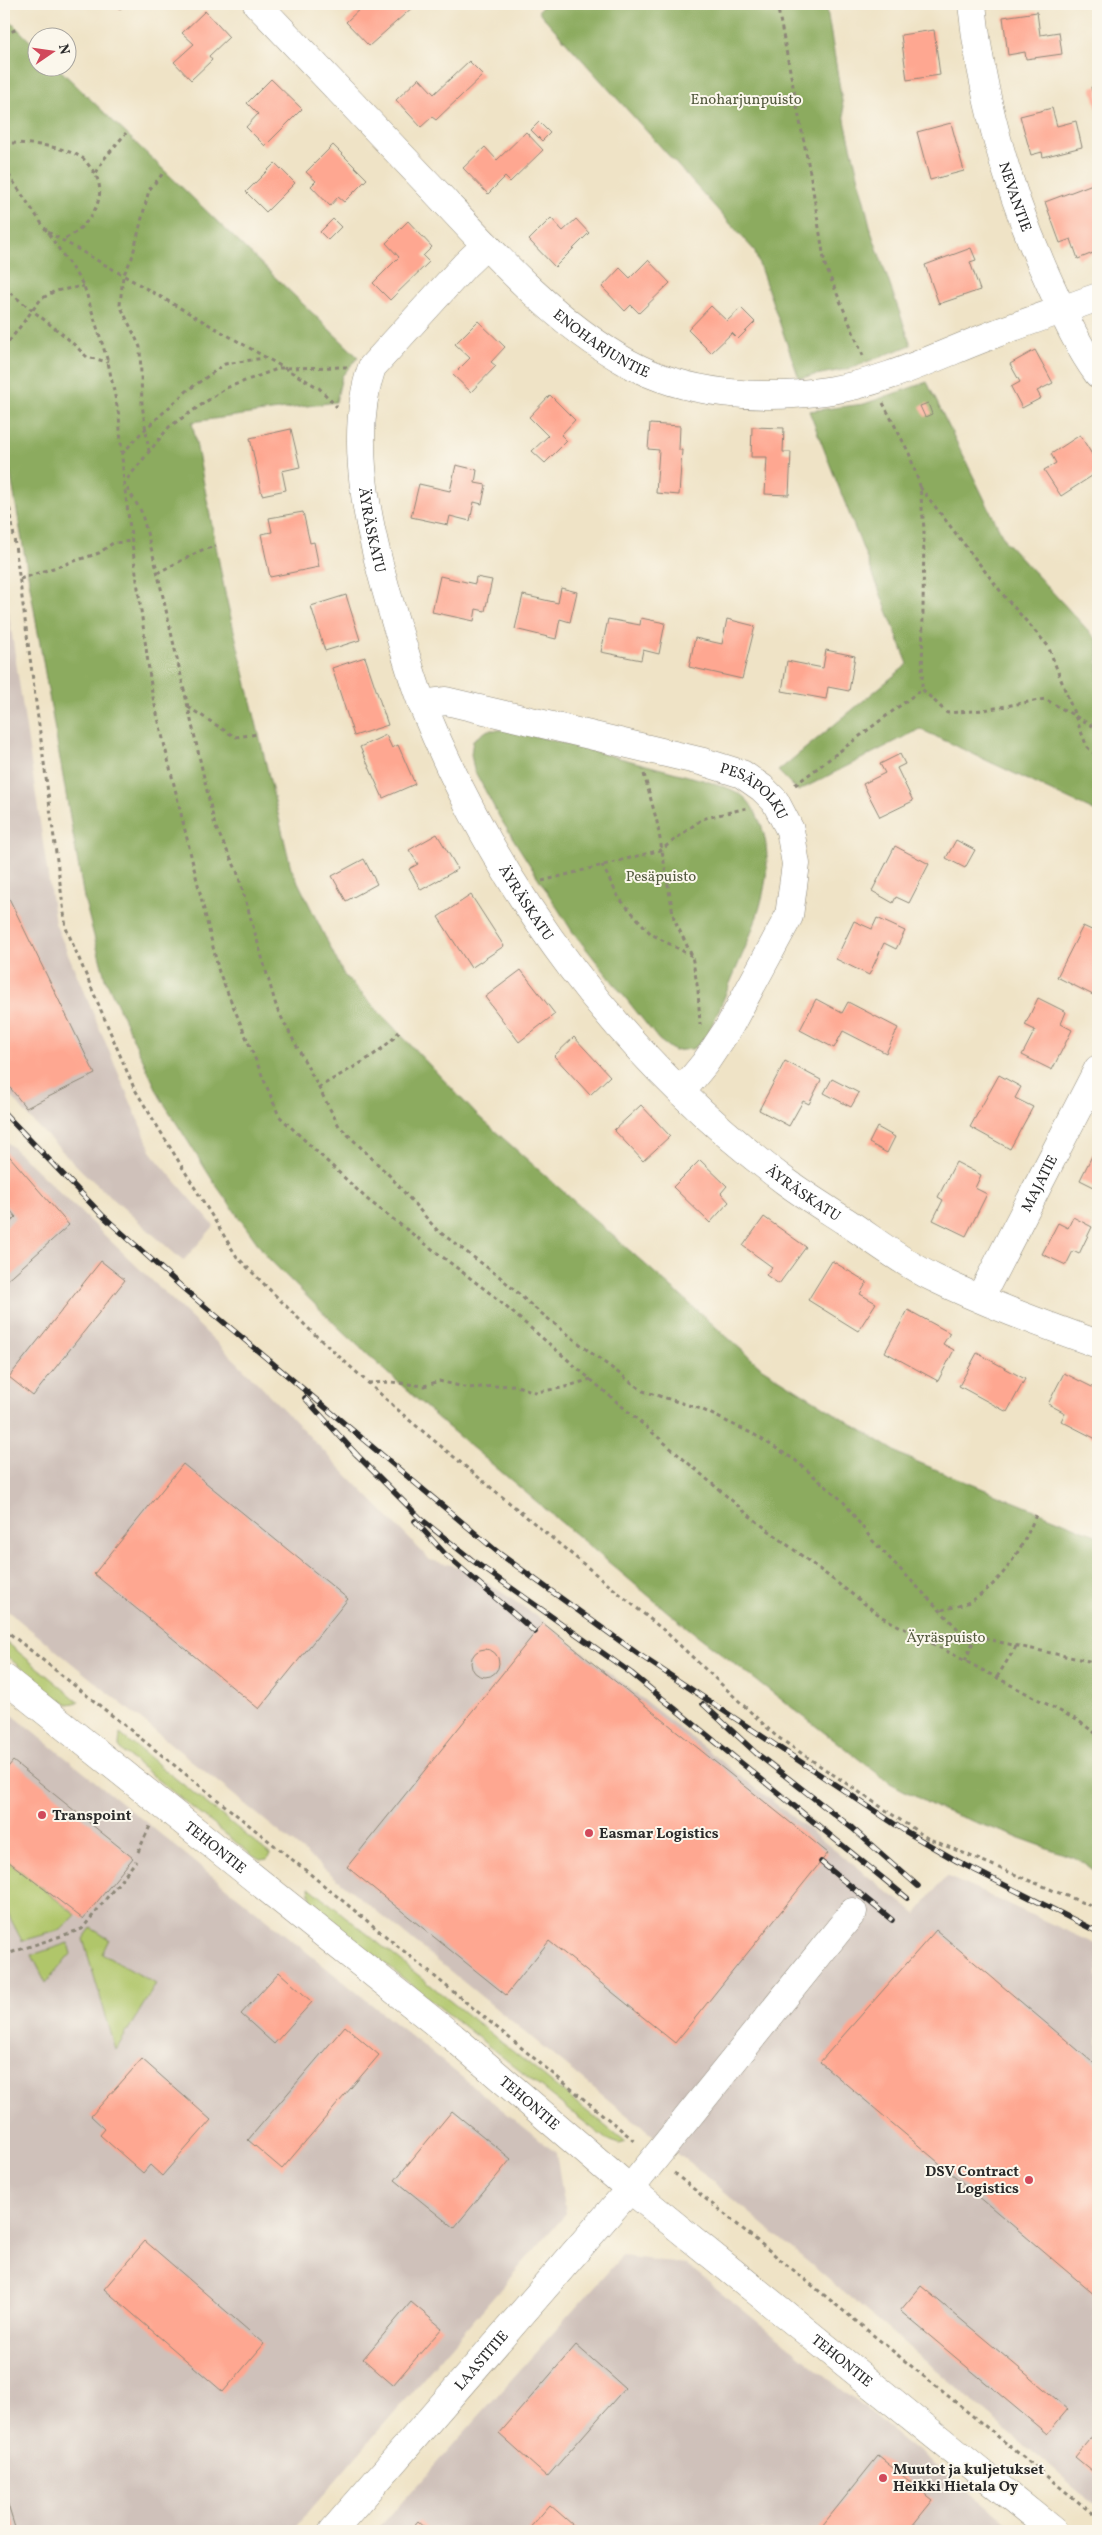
<svg xmlns="http://www.w3.org/2000/svg" width="1102" height="2535" font-family="Vollkorn,serif">
<style>
.industrial{fill:#cfc1ba}
.green{fill:#b0c66b;stroke:#6e784b}
.forest{fill:#8cab5f;stroke:#5c6b45}
.building{fill:#fea791}
.lines{fill:none;stroke-linecap:round;stroke-linejoin:round}
.minor-casing{stroke:#8d8778;stroke-width:29}
.path{stroke:#8d8778;stroke-width:3;stroke-dasharray:4 4;stroke-linecap:butt}
.minor{stroke:#fff;stroke-width:28}
.rail-casing{stroke:#2b2b2b;stroke-width:5.5}
.rail{stroke:#fbf7ec;stroke-width:4;stroke-dasharray:11;stroke-linecap:butt}
.poi-dot{fill:#d1495b;stroke:#fbf7ec;stroke-width:2}
.labels{text-anchor:middle;stroke-width:4;stroke-linejoin:round;paint-order:stroke}
.park-label{font-size:15px;fill:#535a3e;stroke:#fbf7ec}
.street-label{font-size:15px;fill:#2b2b2b;stroke:#fbf7ec}
.poi-label{font-size:15px;font-weight:bold;fill:#2b2b2b;stroke:#fbf7ec;text-anchor:start}
</style>
<rect width="100%" height="100%" fill="#fbf7ec"/>
<filter id="ink" filterUnits="userSpaceOnUse"><feTurbulence type="fractalNoise" baseFrequency=".02" numOctaves="2"/><feDisplacementMap in="SourceGraphic" scale="10" xChannelSelector="R" yChannelSelector="G"/><feConvolveMatrix kernelMatrix="1 2 1 2 8 2 1 2 1" color-interpolation-filters="sRGB"/></filter>
<filter id="wash" filterUnits="userSpaceOnUse"><feTurbulence type="fractalNoise" baseFrequency=".0096" numOctaves="4" result="noise"/><feDisplacementMap in="SourceGraphic" scale="20" xChannelSelector="R" yChannelSelector="G"/><feGaussianBlur stdDeviation="1.12" result="paint"/><feColorMatrix in="noise" values="0 0 0 0 0 0 0 0 0 0 0 0 0 0 0 0 0 1.4 0 .05"/><feComposite in="paint" operator="in"/></filter>
<g filter="url(#wash)">
<rect width="100%" height="100%" fill="#efe3c6"/>
<g class="industrial">
<path d="M4,581L55,923L153,1155L214,1226L183,1261L84,1173L33,1122L4,1087Z"/>
<path d="M4,1139L237,1362L430,1560L467,1569L537,1616L916,1914L946,1876L1098,1945V2507L699,2170L633,2120L4,1608Z"/>
<path d="M4,1708L556,2153L566,2213L292,2531H4Z"/>
<path d="M622,2256L686,2264L1017,2531H376Z"/>
</g>
<g class="green">
<path d="M4,1640L79,1702L69,1704L60,1700L4,1654Z"/>
<path d="M120,1734L271,1855L267,1859L260,1860L253,1856L124,1753L119,1746Z"/>
<path d="M4,1858L76,1915L61,1930L22,1941L4,1906Z"/>
<path d="M309,1887L625,2142L619,2144L607,2140L316,1909L311,1901Z"/>
<path d="M91,1928L109,1939L102,1954L156,1984L116,2050L83,1939Z"/>
<path d="M68,1943L71,1954L46,1983L32,1955Z"/>
</g>
<g class="forest">
<path d="M545,4H826L846,125L872,234L911,345L848,369L799,378L754,250L538,11Z"/>
<path d="M4,15L37,48L38,68H58L358,357L342,376L336,402L192,422L225,593L291,868L344,975L477,1115L762,1368L903,1456L1098,1536V1873L1078,1859L939,1809L890,1783L675,1618L443,1423L341,1330L268,1258L213,1181L160,1097L105,978L84,898L4,436Z"/>
<path d="M927,382L1005,541L1098,641V813L920,729L798,791L778,771L908,664L809,411L864,404Z"/>
<path d="M488,730H509L540,737L703,780C717,785 738,789 748,801C788,854 756,924 733,976C724,998 715,1021 703,1042L692,1049L674,1051L659,1040L572,931L500,818L474,770L471,754L473,740Z"/>
</g>
<g id="blocks">
<g class="building">
<path d="M114,4H126L120,9Z"/>
<path d="M365,4H373L381,12L389,4H412L414,6L369,46L346,22Z"/>
<path d="M205,11L229,37L209,56L212,60L191,80L174,62L194,44L182,33Z"/>
<path d="M1037,12L1040,35L1059,32L1062,54L1026,59L1025,52L1008,55L1003,17Z"/>
<path d="M934,30L940,75L907,80L901,35Z"/>
<path d="M469,61L483,75L436,120L432,117L421,127L396,100L419,78L434,94Z"/>
<path d="M271,79L302,109L265,146L246,127L258,114L247,103Z"/>
<path d="M1098,85V113L1091,87Z"/>
<path d="M1052,108L1057,126L1076,121L1082,147L1043,157L1042,152L1031,155L1020,116Z"/>
<path d="M539,122L550,133L542,141L531,130Z"/>
<path d="M951,123L964,171L930,180L917,132Z"/>
<path d="M526,132L543,150L510,182L505,177L488,194L463,168L485,147L497,160Z"/>
<path d="M333,145L367,179L344,202L338,197L330,206L311,186L316,181L306,172Z"/>
<path d="M275,163L295,183L266,212L246,192Z"/>
<path d="M1098,182V251L1078,259L1071,239L1060,243L1045,202Z"/>
<path d="M551,218L563,231L576,219L589,233L555,267L529,240Z"/>
<path d="M333,219L341,227L328,240L320,232Z"/>
<path d="M408,221L432,247L423,256L429,262L390,300L373,283L399,257L386,243Z"/>
<path d="M971,248L976,260L970,262L980,290L939,304L925,265Z"/>
<path d="M648,260L670,283L639,313L631,305L625,311L602,287L620,268L630,278Z"/>
<path d="M711,306L727,321L741,308L755,322L738,339L732,333L711,353L688,330Z"/>
<path d="M478,321L505,347L491,362L496,366L471,392L453,375L470,358L455,344Z"/>
<path d="M1035,350L1053,383L1037,391L1041,398L1022,408L1011,387L1020,382L1010,364Z"/>
<path d="M550,395L575,420L561,435L567,441L545,463L532,451L548,436L529,417Z"/>
<path d="M928,403L932,414L925,417L920,406Z"/>
<path d="M650,424L680,426L679,450H682L679,495L656,493L659,450L648,449Z"/>
<path d="M752,427L784,428L783,452H791L789,495L765,494L767,457H751Z"/>
<path d="M291,429L300,467L282,471L286,490L262,495L250,438Z"/>
<path d="M1080,435L1098,464V472L1061,496L1044,470L1056,463L1051,454Z"/>
<path d="M456,465L477,470L475,483L486,485L482,504L474,502L470,521L450,516L448,525L411,517L419,484L450,491Z"/>
<path d="M303,512L310,543L314,542L319,567L270,577L261,534L272,532L269,518Z"/>
<path d="M440,576L475,584L476,577L492,580L485,611L476,609L474,621L432,612Z"/>
<path d="M561,588L577,592L570,622L560,619L556,639L515,629L523,595L558,603Z"/>
<path d="M346,595L360,640L325,651L311,606Z"/>
<path d="M641,618L665,623L659,654L643,650L641,660L601,652L608,619L640,625Z"/>
<path d="M727,619L755,626L742,679L689,667L695,638L722,644Z"/>
<path d="M826,650L855,656L849,691L828,687L826,699L782,691L787,661L823,668Z"/>
<path d="M365,657L388,725L354,736L332,668Z"/>
<path d="M386,735L392,748L398,745L415,784L383,798L360,747Z"/>
<path d="M900,754L905,764L897,768L913,801L880,817L863,784L885,773L880,764Z"/>
<path d="M437,834L458,869L421,890L409,869L418,864L409,850Z"/>
<path d="M956,840L975,850L965,868L946,858Z"/>
<path d="M1098,841V852L1094,850Z"/>
<path d="M895,846L929,864L909,903L896,897L893,903L872,891Z"/>
<path d="M364,859L377,884L346,901L332,876Z"/>
<path d="M4,888L95,1074L26,1108L4,1080Z"/>
<path d="M471,895L504,946L471,968L438,917Z"/>
<path d="M877,918L905,931L896,949L884,943L869,975L836,959L854,921L872,929Z"/>
<path d="M1083,926L1098,933V984L1093,995L1057,977Z"/>
<path d="M521,970L555,1014L519,1042L485,997Z"/>
<path d="M1038,998L1066,1012L1061,1024L1072,1030L1052,1070L1022,1055L1035,1030L1025,1025Z"/>
<path d="M816,999L842,1013L848,1002L898,1028L886,1053L843,1031L834,1048L800,1030Z"/>
<path d="M574,1037L610,1076L590,1095L554,1056Z"/>
<path d="M785,1061L821,1080L809,1104L803,1101L789,1126L759,1110Z"/>
<path d="M999,1075L1021,1087L1015,1098L1033,1107L1010,1149L970,1127Z"/>
<path d="M832,1079L859,1093L851,1107L824,1093Z"/>
<path d="M641,1105L670,1136L643,1161L614,1130Z"/>
<path d="M877,1127L895,1137L887,1153L869,1143Z"/>
<path d="M1098,1144V1189L1080,1180Z"/>
<path d="M4,1150L69,1225L4,1283V1229L16,1217L4,1203Z"/>
<path d="M700,1160L727,1186L721,1193L729,1202L710,1223L673,1187Z"/>
<path d="M956,1162L981,1175L975,1188L987,1194L966,1236L933,1220L943,1200L938,1197Z"/>
<path d="M764,1217L806,1247L779,1284L766,1275L772,1267L743,1246Z"/>
<path d="M1073,1217L1092,1227L1079,1254L1073,1251L1066,1265L1042,1254L1058,1223L1068,1228Z"/>
<path d="M101,1261L125,1280L33,1396L9,1377Z"/>
<path d="M832,1261L867,1282L860,1294L876,1303L858,1331L808,1300Z"/>
<path d="M908,1310L950,1333L943,1344L954,1350L938,1381L885,1352Z"/>
<path d="M977,1353L1025,1379L1007,1412L959,1386Z"/>
<path d="M1064,1373L1098,1390L1096,1398L1098,1399V1440L1061,1421L1065,1413L1048,1404Z"/>
<path d="M183,1464L348,1599L259,1709L94,1574Z"/>
<path d="M543,1623L828,1853L675,2043L549,1941L506,1995L347,1867Z"/>
<circle cx="485" cy="1663" r="14"/>
<path d="M13,1761L133,1858L83,1919L4,1858V1772Z"/>
<path d="M936,1930L1098,2067V2294L1096,2296L820,2062Z"/>
<path d="M279,1972L312,2002L274,2044L241,2014Z"/>
<path d="M345,2026L379,2055L282,2169L248,2140Z"/>
<path d="M142,2059L211,2120L162,2176L150,2165L143,2173L100,2135L105,2129L91,2116Z"/>
<path d="M452,2111L511,2159L454,2228L395,2180Z"/>
<path d="M145,2241L264,2344L223,2392L104,2289Z"/>
<path d="M921,2286L1068,2409L1047,2434L900,2311Z"/>
<path d="M411,2302L442,2328L393,2385L363,2359Z"/>
<path d="M576,2345L625,2388L547,2477L499,2434Z"/>
<path d="M1098,2429V2476L1075,2457Z"/>
<path d="M878,2456L933,2500L908,2531H818Z"/>
<path d="M4,2492L16,2531H4Z"/>
<path d="M550,2505L580,2531H527Z"/>
<path d="M418,2521L429,2531H409Z"/>
</g>
</g>
</g>
<g filter="url(#ink)">
<use href="#blocks" fill-opacity="0" stroke="#8d8778" stroke-width="1"/>
<g class="lines">
<defs>
<g id="minor">
<path id="s1" d="M257,4C316,66 376,129 435,191C492,252 554,322 628,363C686,395 761,400 826,391C880,384 933,358 984,338C1022,323 1060,311 1098,297"/>
<path id="s2" d="M972,4C982,101 1009,195 1050,284C1064,315 1078,347 1098,374"/>
<path id="s3" d="M486,245L465,265L372,367C345,444 373,549 396,624C405,651 412,679 423,706C498,892 624,1061 785,1181C804,1195 825,1208 845,1221C874,1240 903,1263 934,1278C987,1304 1043,1324 1098,1344"/>
<path id="s4" d="M422,704L446,701L704,762L742,774L762,788L775,801L790,830L796,864L789,916L729,1027L705,1063L682,1091"/>
<path id="s5" d="M980,1298L1098,1069"/>
<path id="s6" d="M4,1678L453,2037L630,2189L1053,2531"/>
<path id="s7" d="M333,2531L630,2189L853,1912"/>
</g>
</defs>
<use href="#minor" class="minor-casing"/>
<g class="path">
<path d="M777,4L811,178L825,265L864,358"/>
<path d="M4,34L18,29"/>
<path d="M4,143C29,143 57,145 79,156C84,158 87,163 90,167C114,194 89,228 62,240"/>
<path d="M4,168L84,286L108,362L119,416L124,483L152,693L219,972L279,1116L368,1200L491,1294L751,1517L882,1617L1077,1720L1098,1735"/>
<path d="M96,173L104,159L126,133"/>
<path d="M48,232L319,388L337,407"/>
<path d="M4,288L66,337L87,357L108,362"/>
<path d="M4,348L41,299L55,291L84,286"/>
<path d="M347,367L280,368L226,388L169,427L124,483L141,511L156,566L215,826L237,871L277,1009L339,1126L390,1176L437,1230L500,1277L531,1305L590,1352L643,1391L701,1409L755,1435L795,1460L843,1501L872,1540L959,1630L999,1642L1098,1663"/>
<path d="M883,403L909,453L920,486L924,529L922,689"/>
<path d="M149,452L142,404L140,347L120,305L123,276L132,258L149,190L165,171"/>
<path d="M122,454L141,433L188,390L225,364L264,358"/>
<path d="M4,485L11,515L66,928L134,1088L237,1257L311,1331L408,1419L667,1633L776,1736L927,1838L1098,1909"/>
<path d="M920,487L1005,597L1048,646L1087,747L1098,757"/>
<path d="M157,573L202,550L216,546"/>
<path d="M20,579L99,553L113,543L132,541"/>
<path d="M188,707L235,737L259,734"/>
<path d="M644,774L657,822L674,919L692,956L698,990L700,1025"/>
<path d="M795,785L922,689L947,713L984,710L1045,699L1098,729"/>
<path d="M602,865L619,898L651,934L692,956"/>
<path d="M542,881L661,850L702,819L747,808"/>
<path d="M318,1088C346,1070 377,1058 399,1032"/>
<path d="M368,1383L391,1382L424,1386L439,1381L468,1388L514,1385L535,1392L562,1388L591,1379"/>
<path d="M942,1610C951,1607 963,1606 971,1601C1002,1584 1025,1544 1037,1512"/>
<path d="M4,1629L304,1869L636,2142"/>
<path d="M965,1661L976,1635"/>
<path d="M997,1677L1017,1645"/>
<path d="M138,1852L150,1826"/>
<path d="M4,1955L82,1929L136,1861"/>
<path d="M674,2173L1098,2518"/>
</g>
<use href="#minor" class="minor"/>
<defs>
<g id="rail">
<path d="M4,1113L102,1215L184,1289L500,1554L638,1654L905,1831L957,1861L1098,1932"/>
<path d="M305,1398L357,1455"/>
<path d="M353,1451L421,1519L472,1560L631,1673L907,1898"/>
<path d="M415,1521L446,1555L535,1632"/>
<path d="M703,1704L756,1753L852,1828L918,1886"/>
<path d="M821,1862L892,1920"/>
</g>
</defs>
<use href="#rail" class="rail-casing"/>
<use href="#rail" class="rail"/>
</g>
</g>
<g class="poi-dot">
<circle cx="42" cy="1815" r="5"/>
<circle cx="589" cy="1833" r="5"/>
<circle cx="1029" cy="2180" r="5"/>
<circle cx="883" cy="2478" r="5"/>
</g>
<g class="labels">
<g class="park-label">
<text x="746" y="104">Enoharjunpuisto</text>
<text x="661" y="881">Pesäpuisto</text>
<text x="946" y="1642">Äyräspuisto</text>
</g>
<g class="street-label">
<text dy="5" stroke="none"><textPath href="#s2" startOffset="198">NEVANTIE</textPath></text>
<text dy="5" stroke="none"><textPath href="#s1" startOffset="485">ENOHARJUNTIE</textPath></text>
<text dy="5" stroke="none"><textPath href="#s3" startOffset="332">ÄYRÄSKATU</textPath></text>
<text dy="5" stroke="none"><textPath href="#s4" startOffset="349">PESÄPOLKU</textPath></text>
<text dy="5" stroke="none"><textPath href="#s3" startOffset="738">ÄYRÄSKATU</textPath></text>
<text dy="5" stroke="none"><textPath href="#s5" startOffset="129">MAJATIE</textPath></text>
<text dy="5" stroke="none"><textPath href="#s3" startOffset="1142">ÄYRÄSKATU</textPath></text>
<text dy="5" stroke="none"><textPath href="#s6" startOffset="271">TEHONTIE</textPath></text>
<text dy="5" stroke="none"><textPath href="#s6" startOffset="676">TEHONTIE</textPath></text>
<text dy="5" stroke="none"><textPath href="#s7" startOffset="226">LAASTITIE</textPath></text>
<text dy="5" stroke="none"><textPath href="#s6" startOffset="1081">TEHONTIE</textPath></text>
</g>
<g class="poi-label">
<text x="52" y="1820">Transpoint</text>
<text x="599" y="1838">Easmar Logistics</text>
<text x="1019" y="2176" text-anchor="end">DSV Contract<tspan x="1019" dy="17">Logistics</tspan></text>
<text x="893" y="2474">Muutot ja kuljetukset<tspan x="893" dy="17">Heikki Hietala Oy</tspan></text>
</g>
</g>
<rect width="1102" height="2535" fill="none" stroke="#fbf7ec" stroke-width="20"/>
<g transform="translate(52 52) rotate(77)"><circle r="24" fill="#fbf7ec" stroke="#a8a59f"/>
<path d="M0-4L9 19L0 12L-9 19Z" fill="#d1495b"/>
<text y="-8" font-size="14" font-weight="bold" text-anchor="middle" fill="#2b2b2b">N</text>
</g>
</svg>
